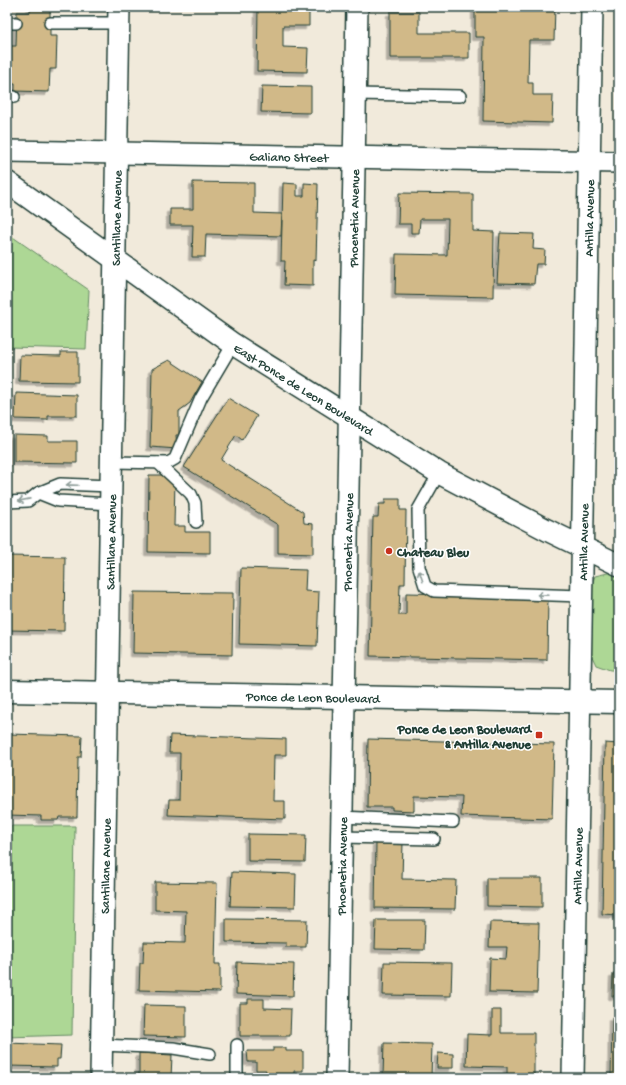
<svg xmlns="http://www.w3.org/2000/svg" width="626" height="1085" font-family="'Gochi Hand',sans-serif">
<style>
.green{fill:#add795;stroke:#668a64}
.building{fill:#d1b988;stroke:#1f3d34;filter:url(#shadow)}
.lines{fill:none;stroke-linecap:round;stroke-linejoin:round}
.service-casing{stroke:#1f3d34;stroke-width:14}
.minor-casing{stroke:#1f3d34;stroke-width:24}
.tertiary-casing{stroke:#1f3d34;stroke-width:25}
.service{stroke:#fff;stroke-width:11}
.minor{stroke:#fff;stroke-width:21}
.tertiary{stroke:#fff;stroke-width:22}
.oneway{stroke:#8f9e9a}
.poi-dot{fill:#c8321e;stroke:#fff;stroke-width:1.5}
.labels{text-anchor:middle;stroke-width:3;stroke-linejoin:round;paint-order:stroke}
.street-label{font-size:13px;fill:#1f3d34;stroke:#fff}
.poi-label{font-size:13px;font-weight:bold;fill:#1f3d34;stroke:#fff;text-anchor:start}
</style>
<defs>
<filter id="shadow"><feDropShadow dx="-3.5" dy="3.5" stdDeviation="0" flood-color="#0004"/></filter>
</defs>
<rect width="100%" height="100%" fill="#f1eadb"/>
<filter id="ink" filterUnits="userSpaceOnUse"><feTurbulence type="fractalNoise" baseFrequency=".025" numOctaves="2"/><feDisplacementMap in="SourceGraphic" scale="8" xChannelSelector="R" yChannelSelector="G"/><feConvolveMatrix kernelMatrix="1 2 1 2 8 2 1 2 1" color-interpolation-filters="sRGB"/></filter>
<g filter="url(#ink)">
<g class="green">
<path d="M7,233L89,290L86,349L7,347Z"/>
<path d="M612,572L619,575V670H610L596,665L589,650L590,589L595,576Z"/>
<path d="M7,826H75L72,1035L7,1037Z"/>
</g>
<g class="building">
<path d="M30,7H50V36H57L56,69H50L49,92L15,91V84H7V46H16L17,12H30Z"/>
<path d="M258,7H309V26H283V47L308,48L307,72L257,71Z"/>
<path d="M475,7H555L554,40H529L528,83H533V95H553L552,123L483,121L484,37H475Z"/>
<path d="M390,12H419V33H469V58H390Z"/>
<path d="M262,86L311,87V113L261,112Z"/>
<path d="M193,182L254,183V213L282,214L281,236L206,234L205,257H192L193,225H170V209H193Z"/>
<path d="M283,183L297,184V196H304V183L318,184L316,261L313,260V286L284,285L285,261H281Z"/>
<path d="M399,193L473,194V231L494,232L493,297L395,295L396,254L447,255L448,219H420L419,233H411V224H398Z"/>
<path d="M500,233L534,234L533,249L545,250L544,264H536L534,284L497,283Z"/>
<path d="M61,352H78V382L19,381L20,355L61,356Z"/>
<path d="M169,360L202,382L190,403L179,411V435H176L177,449L150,447L152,369Z"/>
<path d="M16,393L77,395V416H48V420L15,419Z"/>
<path d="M228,398L257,416L242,440L236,435L221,460L303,512L304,523L313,524V554L278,553V525L184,467Z"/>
<path d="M14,435L48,436V441H77V463L14,462Z"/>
<path d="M149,475H170L175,479L174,526H185V532H210V553L148,552Z"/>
<path d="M385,499H400V510H406L405,584H400L399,615H406V593L548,596L547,660L370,656L373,517H378L379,504H385Z"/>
<path d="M7,556L65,557L64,631L7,630Z"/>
<path d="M241,568L306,570L305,591L319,592L317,646L239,644Z"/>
<path d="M134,592L233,593L232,655L133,653Z"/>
<path d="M7,734L82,736L81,757H78L77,817H59L58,820H41V816L7,815Z"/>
<path d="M170,735L286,739V755H274L273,801H285V819L168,815L169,800H179L180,753H169Z"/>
<path d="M368,739L554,744L552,819L461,816L462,797L414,796V811L392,810V807H367Z"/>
<path d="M605,743L619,744V915L602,914Z"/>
<path d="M248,834L306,835L305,862L248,861Z"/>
<path d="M376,842H403L402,879L456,880L455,909L375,908Z"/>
<path d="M232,872L296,874L295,907L230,906Z"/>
<path d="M487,878H542V907L487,906Z"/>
<path d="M155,882L217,883L215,964H220V992L139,990L140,963H143L144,942L185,943L186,911L155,910Z"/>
<path d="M226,919L307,920L306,947H286V943L226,942Z"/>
<path d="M376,920H425L424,950L375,949Z"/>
<path d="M490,922L539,923L537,993L489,992L490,958L506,959L507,947H489Z"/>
<path d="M237,962L294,964L293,996L236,994Z"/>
<path d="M384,962L452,963L451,996L383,995Z"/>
<path d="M613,974H619V996H612Z"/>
<path d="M248,999H264V1008L291,1009L290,1036H240V1003H248Z"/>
<path d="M144,1005L186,1006V1037L143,1036Z"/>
<path d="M492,1010H501V1033H534V1078H507V1067L466,1066L467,1034L492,1035Z"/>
<path d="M612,1017L619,1018V1078H611Z"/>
<path d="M7,1043L61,1045L60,1059H57V1067L7,1066Z"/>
<path d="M384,1043L432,1044L431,1078L383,1076Z"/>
<path d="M273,1048H286V1051H303V1071H294V1078H265L266,1070H256V1062H248L247,1051H273Z"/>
<path d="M139,1053L172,1055L171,1078H139Z"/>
<path d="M438,1053L453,1054V1068H437Z"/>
</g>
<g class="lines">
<defs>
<g id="service">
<path d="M7,23H16"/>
<path d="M50,23H118"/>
<path d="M355,94L460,96"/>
<path d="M7,96L14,97"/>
<path d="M112,462L168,463L175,459L201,398L233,344"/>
<path d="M158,463L191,494L195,503L196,522"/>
<path d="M439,473L418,510L419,567L425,586L434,591L581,596"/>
<path d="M7,502L28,501L38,493"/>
<path d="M111,504L58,501L38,493L60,484L111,486"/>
<path d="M341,817L453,822"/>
<path d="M341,837L434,839"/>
<path d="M101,1045L173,1048L210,1054"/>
<path d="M237,1078V1045"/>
</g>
<g id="minor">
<path id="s1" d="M7,151L619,162"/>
<path id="s2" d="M7,182L233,344L439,473L547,530L619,565"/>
<path id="s3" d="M101,1078L119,7"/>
<path id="s4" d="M337,1078L357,7"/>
<path id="s5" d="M573,1078L592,7"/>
</g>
<g id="tertiary">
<path id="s6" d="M7,691L619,702"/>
</g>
</defs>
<use href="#service" class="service-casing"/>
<use href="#minor" class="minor-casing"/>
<use href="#tertiary" class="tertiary-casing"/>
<use href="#service" class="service"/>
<use href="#minor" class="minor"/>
<use href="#tertiary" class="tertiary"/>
</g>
<defs><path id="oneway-shaft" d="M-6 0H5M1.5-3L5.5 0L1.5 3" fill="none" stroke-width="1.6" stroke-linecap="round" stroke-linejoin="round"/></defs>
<g class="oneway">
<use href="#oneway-shaft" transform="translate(72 485) rotate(-178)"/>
<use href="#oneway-shaft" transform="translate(24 500) rotate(169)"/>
<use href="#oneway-shaft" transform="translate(421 576) rotate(-108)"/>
<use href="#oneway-shaft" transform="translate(543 595) rotate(-178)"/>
</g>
</g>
<g class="poi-dot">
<circle cx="389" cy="551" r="4"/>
<rect x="535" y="731" width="8" height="8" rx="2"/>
</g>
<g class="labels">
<g class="street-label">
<text dy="5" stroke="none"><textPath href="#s1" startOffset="282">Galiano Street</textPath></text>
<text dy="5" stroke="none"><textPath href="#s3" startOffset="860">Santillane Avenue</textPath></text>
<text dy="5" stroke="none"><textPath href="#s4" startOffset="860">Phoenetia Avenue</textPath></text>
<text dy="5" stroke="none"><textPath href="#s5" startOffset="860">Antilla Avenue</textPath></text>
<text dy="5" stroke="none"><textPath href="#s2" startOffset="362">East Ponce de Leon Boulevard</textPath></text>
<text dy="5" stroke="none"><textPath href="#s4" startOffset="536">Phoenetia Avenue</textPath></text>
<text dy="5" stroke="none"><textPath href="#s3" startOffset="536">Santillane Avenue</textPath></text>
<text dy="5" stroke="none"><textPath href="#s5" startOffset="536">Antilla Avenue</textPath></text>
<text dy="5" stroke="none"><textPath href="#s6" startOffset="306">Ponce de Leon Boulevard</textPath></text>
<text dy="5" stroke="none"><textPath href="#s3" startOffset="212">Santillane Avenue</textPath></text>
<text dy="5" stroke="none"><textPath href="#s4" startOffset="212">Phoenetia Avenue</textPath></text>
<text dy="5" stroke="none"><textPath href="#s5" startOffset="212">Antilla Avenue</textPath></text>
</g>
<g class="poi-label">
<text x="397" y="556">Chateau Bleu</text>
<text x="531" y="733" text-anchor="end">Ponce de Leon Boulevard<tspan x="531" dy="15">&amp; Antilla Avenue</tspan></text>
</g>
</g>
<rect width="626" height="1085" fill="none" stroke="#fff" stroke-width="24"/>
<rect x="12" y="12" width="602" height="1061" fill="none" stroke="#1f3d34" stroke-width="1.5" filter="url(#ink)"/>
</svg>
